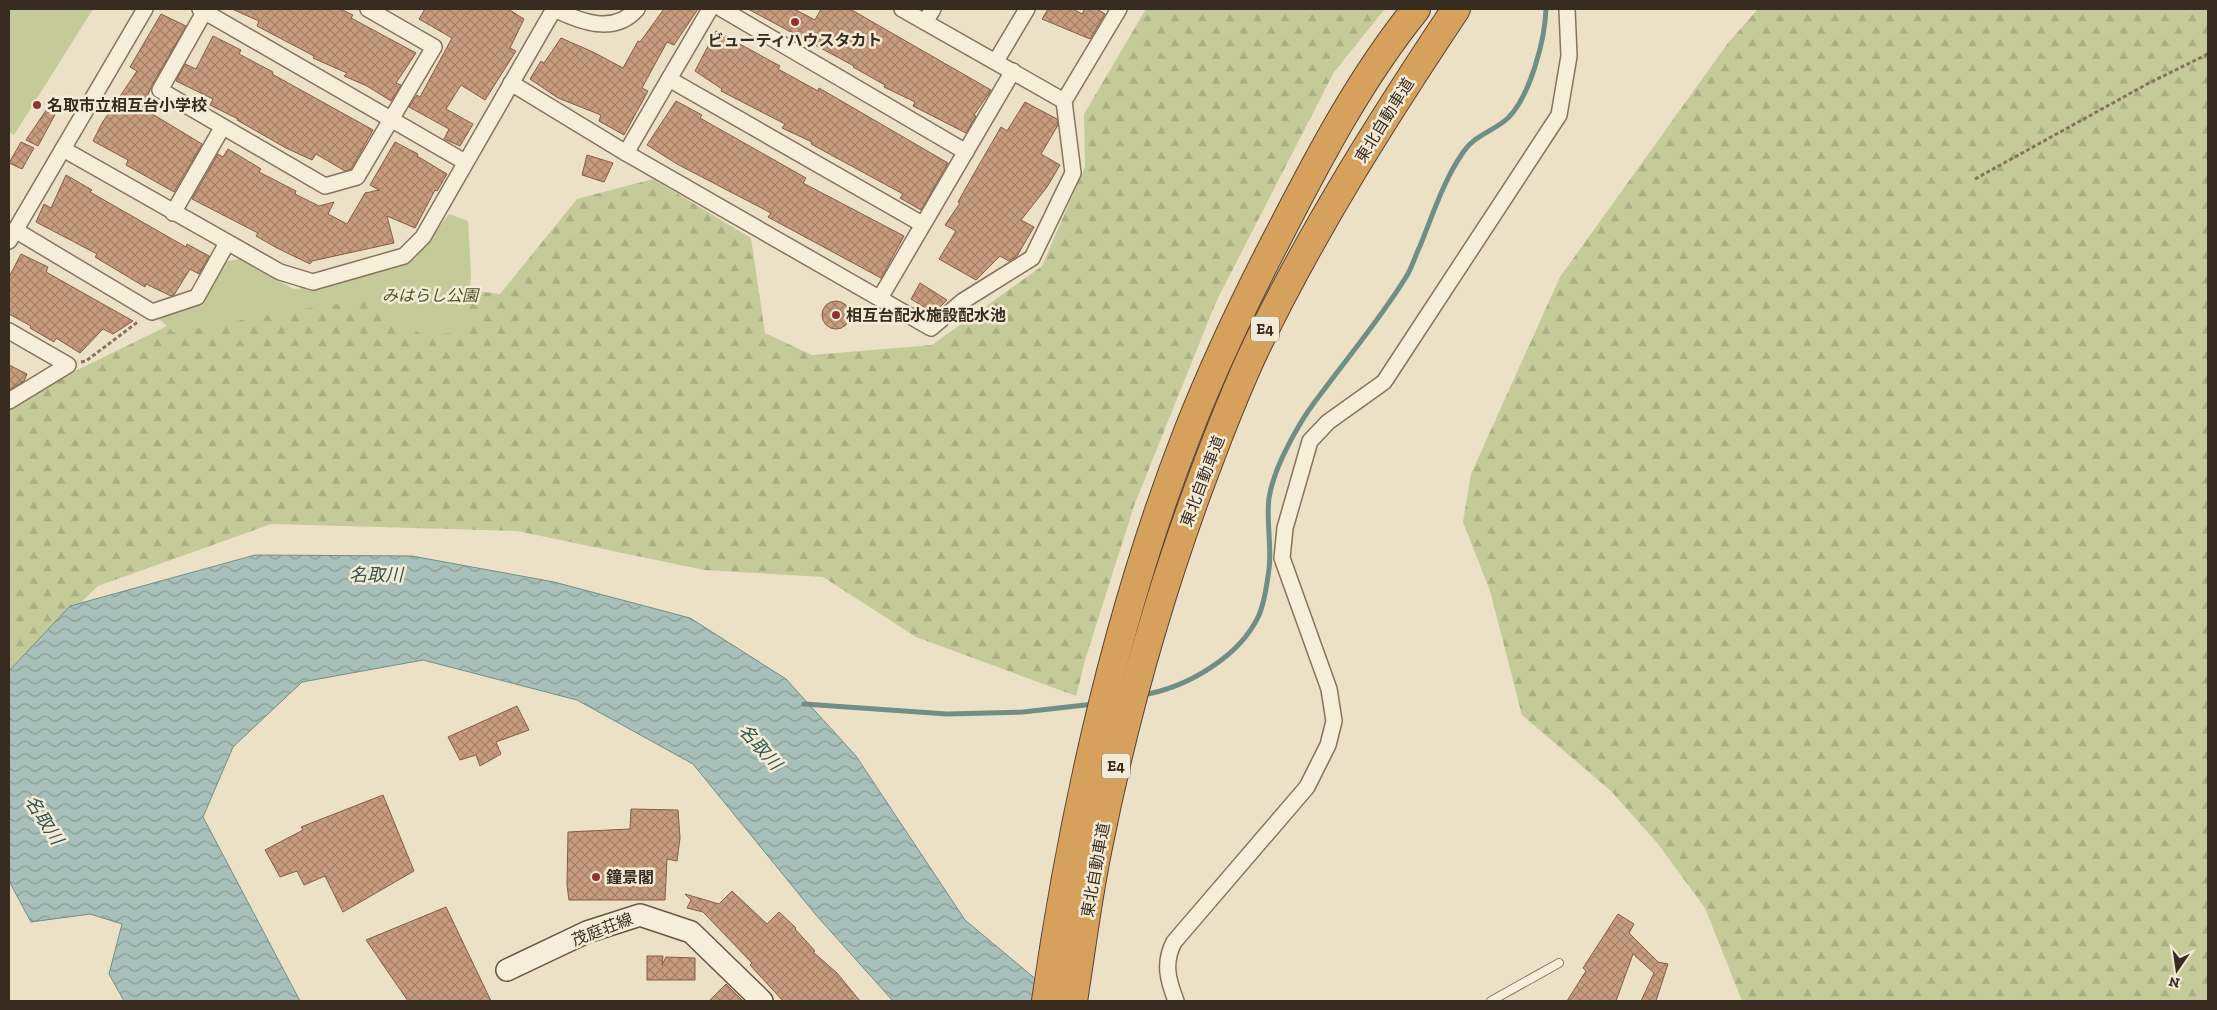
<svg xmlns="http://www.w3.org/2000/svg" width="2217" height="1010" font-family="'Zilla Slab','Noto Sans JP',serif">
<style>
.forest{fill:url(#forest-firs)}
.park{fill:#c5ca9b}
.water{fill:url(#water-waves);stroke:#6f8e86}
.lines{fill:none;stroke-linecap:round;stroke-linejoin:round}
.stream{stroke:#6f8e86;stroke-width:5}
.building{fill:url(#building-cross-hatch);stroke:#855d44}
.lane-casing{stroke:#87735d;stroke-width:10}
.street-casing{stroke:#87735d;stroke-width:18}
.secondary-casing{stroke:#695440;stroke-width:24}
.highway-casing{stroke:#554231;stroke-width:30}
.path{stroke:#87735d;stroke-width:3;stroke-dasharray:4 2.5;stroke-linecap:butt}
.lane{stroke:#f7eeda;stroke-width:8}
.street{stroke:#f7eeda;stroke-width:15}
.secondary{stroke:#f7eeda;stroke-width:21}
.highway{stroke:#d6a05d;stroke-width:28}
.poi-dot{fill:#933032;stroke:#f4ebd6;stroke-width:2}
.labels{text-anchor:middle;stroke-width:5;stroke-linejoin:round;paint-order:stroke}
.shield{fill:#f4ebd6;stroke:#706557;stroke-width:1}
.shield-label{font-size:15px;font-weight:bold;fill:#382c20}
.poi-label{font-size:16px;font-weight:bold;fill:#382c20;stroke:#f4ebd6;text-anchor:start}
.street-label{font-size:16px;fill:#382c20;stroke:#f4ebd6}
.park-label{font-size:16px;font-style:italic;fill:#495428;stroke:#f4ebd6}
.water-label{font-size:18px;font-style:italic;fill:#305754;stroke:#f4ebd6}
</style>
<defs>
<pattern id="forest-firs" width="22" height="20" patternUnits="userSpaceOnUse" patternTransform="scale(1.25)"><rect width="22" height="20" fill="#c5ca9b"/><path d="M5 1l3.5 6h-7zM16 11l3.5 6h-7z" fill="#aaae85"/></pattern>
<pattern id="water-waves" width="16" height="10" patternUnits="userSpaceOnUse" patternTransform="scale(1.25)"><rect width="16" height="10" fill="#a8c0b9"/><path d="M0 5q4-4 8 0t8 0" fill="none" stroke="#8a9c96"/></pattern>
<pattern id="building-cross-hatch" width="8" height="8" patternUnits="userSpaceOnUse" patternTransform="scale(1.25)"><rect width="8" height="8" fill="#c89d7f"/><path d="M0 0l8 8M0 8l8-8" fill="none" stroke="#a38068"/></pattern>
</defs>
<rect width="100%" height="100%" fill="#ece1c7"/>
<g class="forest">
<path d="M1146,9H1385L1334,72L1216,302L1134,506L1086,657L1076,696L916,637L823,577L704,570L517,531L271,524L98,586L9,672V410L61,378L208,306L389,280L500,294L577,199L653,179L751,238L765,333L812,355L932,345L1042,266L1085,167L1084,114Z"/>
<path d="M1758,9H2208V1001H1742L1705,908L1658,844L1611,791L1522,715L1490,591L1463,522L1471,474L1560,277L1728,43Z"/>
</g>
<g class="park">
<path d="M9,9H93L14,135L9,132Z"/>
<path d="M449,214L468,221L471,275L466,332L423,335L367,300L294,310L174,333L158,318L202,302L224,262L239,259L294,289L329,285L415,259Z"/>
</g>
<path class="water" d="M255,555L412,556L554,582L690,618L786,679L856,756L965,920L1062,1001H893L816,915L693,764L577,700L423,660L302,682L233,747L203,817L300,1001H124L109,974L122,924L90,914L31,922L9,881V671L70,606Z"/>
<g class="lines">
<g class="stream">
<path d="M1142,695C1186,688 1240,657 1259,615C1265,601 1267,584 1269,569C1272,546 1266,522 1269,498C1273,473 1287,446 1300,424C1309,408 1321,394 1332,379C1357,346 1384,313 1406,277C1412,268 1415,256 1420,246C1433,214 1444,179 1464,151C1475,135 1494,131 1508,118C1530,96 1545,40 1546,9"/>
<path d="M804,704L947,714L1023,712L1094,704"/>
</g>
</g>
<g class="building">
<path d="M232,9H340L353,15L351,18L416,53L396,83L401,85L391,101L367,86L344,76L347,73L313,58L314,56L257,26L259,21Z"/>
<path d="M425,9H508L524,19L510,48L516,51L485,100L461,85L446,109L473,124L460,146L444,139L449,129L409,107L417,95L420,97L452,38L419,19Z"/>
<path d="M664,9H698L674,45L667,42L642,88L648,91L624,135L599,121L601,115L558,98L530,79L541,61L544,63L561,38L593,52L623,68L638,41L640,42Z"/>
<path d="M748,9H794L815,20L821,9H850L991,90L974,115L976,116L966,133L913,106L915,102L884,87L885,85L853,67L854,66Z"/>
<path d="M1048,9H1073L1082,14L1085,9H1097L1105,14L1090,39L1042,19Z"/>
<path d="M161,14L186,26L152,85L145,102L147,103L144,109L202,144L174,192L126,165L128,160L93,141L102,123L137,71L130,67Z"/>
<path d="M716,31L780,66L778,69L818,91L819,88L948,163L921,210L900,198L903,194L811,144L812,142L782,128L785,124L721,91L722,89L695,71Z"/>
<path d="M213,36L241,50L239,54L273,72L272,74L373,130L351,169L345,171L316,154L312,160L286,148L237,120L238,119L210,105L213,99L176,81L185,64L196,69Z"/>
<path d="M676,101L702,115L700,118L806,178L803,183L904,236L881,278L768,217L771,213L677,164L647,145Z"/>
<path d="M1025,102L1057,119L1058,125L1041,154L1060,165L1047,187L1021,220L1034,227L1017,256L1009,261L1000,256L976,280L939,259L956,231L945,225L960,203L958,202L968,184L1001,127L1007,131Z"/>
<path d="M49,106L57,111L38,146L26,140Z"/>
<path d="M21,142L34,148L22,169L9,163Z"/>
<path d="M395,142L418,154L417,156L447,174L437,191L435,190L415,228L387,216L394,243L312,261L310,264L277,248L256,236L258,233L192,199L218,154L223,157L228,149L261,169L259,172L296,191L295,194L319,206L334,202L328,214L347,224L365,193L379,190L370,185Z"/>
<path d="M587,155L613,163L604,182L582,175Z"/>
<path d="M66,175L92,190L90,192L186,247L187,244L209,256L199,274L190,269L174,295L171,296L146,284L145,287L95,257L97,254L36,222L44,204L51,208Z"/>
<path d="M21,254L48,267L46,272L133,321L113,334L103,329L80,353L56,338L54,342L30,328L31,326L9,314V277Z"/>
<path d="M920,283L947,300L934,313L911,299Z"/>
<circle cx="836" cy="315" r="14"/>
<path d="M9,365L27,374L24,381L9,390Z"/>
<path d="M517,706L529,730L496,742L501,754L480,766L476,755L460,760L448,737Z"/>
<path d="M383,795L414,871L343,912L325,876L304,885L297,871L280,877L265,850L303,830L301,827Z"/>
<path d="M631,809L678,810L680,838L677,861L667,859L665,900H569L567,885L568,832L630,829Z"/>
<path d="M732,891L767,924L779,912L796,928L795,929L815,951L813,952L837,973L860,1001H783L750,965L752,963L703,912L687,908L691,900L685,894L719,904Z"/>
<path d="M446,907L491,1001H408L366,940Z"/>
<path d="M1618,914L1634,924L1629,933L1658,962L1668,964L1656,1001H1641L1654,973L1633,954L1616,1001H1567L1586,971L1583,968Z"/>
<path d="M647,956H663L662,965L666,957L695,958V980H647Z"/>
<path d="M726,984L743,1001H709Z"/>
</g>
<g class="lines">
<defs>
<path id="lane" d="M1491,1001L1559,963"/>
<g id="street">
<path d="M200,9L465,162"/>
<path d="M206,9L160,90L325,186L357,177L434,47L368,9"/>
<path d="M554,9C581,22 614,35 637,9"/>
<path d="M710,9L669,79L922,224"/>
<path d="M722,9L966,152"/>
<path d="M902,9L1064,101"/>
<path d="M925,22L933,9"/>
<path d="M996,61L1027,9"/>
<path d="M511,83L626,153L931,328L963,301L1032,258L1073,173L1064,101L1119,9"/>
<path d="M63,149L280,272L313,282L404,256L423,237L554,9"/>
<path d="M626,153L669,79"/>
<path d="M173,213L222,128"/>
<path d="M15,230L152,312L197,297L227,243"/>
<path d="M9,241L145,9"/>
<path d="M880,298L1013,71"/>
<path d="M9,331L68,365L9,401"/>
<path d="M1176,1001C1168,980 1163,963 1174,942L1307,787L1328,745L1334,721L1329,689L1282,558L1285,528L1310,441L1328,422L1384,382L1559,115L1569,56L1567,9"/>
</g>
<path id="secondary" d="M507,970L587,932L640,915L691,932L762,1001"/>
<g id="highway">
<path d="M1046,1001C1074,807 1117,612 1189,429C1216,361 1248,294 1282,229C1321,153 1362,76 1416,9"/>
<path d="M1073,1001C1081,951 1087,901 1097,852C1121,731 1153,614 1195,498C1214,446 1234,393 1258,343C1315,226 1384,117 1456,9"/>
</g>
</defs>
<use href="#lane" class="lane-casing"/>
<use href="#street" class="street-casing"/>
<use href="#secondary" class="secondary-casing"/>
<use href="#highway" class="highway-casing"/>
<g class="path">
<path d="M1975,179L2149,83L2208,54"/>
<path d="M81,362L86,361L139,321"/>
</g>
<use href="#lane" class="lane"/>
<use href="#street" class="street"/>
<use href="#secondary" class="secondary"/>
<use href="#highway" class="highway"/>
</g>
<g class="poi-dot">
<circle cx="795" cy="22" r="5"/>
<circle cx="37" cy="105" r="5"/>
<circle cx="836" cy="315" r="5"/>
<circle cx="596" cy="877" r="5"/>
</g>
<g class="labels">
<g class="shield">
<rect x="1251" y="316.5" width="28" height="25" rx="4"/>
<rect x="1102" y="753.5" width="28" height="25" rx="4"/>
</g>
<g class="shield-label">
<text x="1265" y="334">E4</text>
<text x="1116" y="771">E4</text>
</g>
<g class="poi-label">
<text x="795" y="46" text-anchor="middle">ビューティハウスタカト</text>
<text x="47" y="111">名取市立相互台小学校</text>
<text x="846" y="321">相互台配水施設配水池</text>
<text x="606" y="883">鐘景閣</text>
</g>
<g class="street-label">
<text transform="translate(1384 120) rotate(-58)" y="6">東北自動車道</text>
<text transform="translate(1202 481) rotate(-69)" y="6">東北自動車道</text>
<text transform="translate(1095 870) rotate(-80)" y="6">東北自動車道</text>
<text transform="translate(602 929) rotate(-21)" y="6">茂庭荘線</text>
</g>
<g class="park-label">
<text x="430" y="301">みはらし公園</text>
</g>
<g class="water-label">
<text x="376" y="581">名取川</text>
<text transform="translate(760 747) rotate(48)" y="6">名取川</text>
<text transform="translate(44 820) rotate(57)" y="6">名取川</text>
</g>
</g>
<rect width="2217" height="1010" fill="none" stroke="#382c20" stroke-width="20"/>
<g transform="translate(2177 970) rotate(193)" stroke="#f4ebd6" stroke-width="4" paint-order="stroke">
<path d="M0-4L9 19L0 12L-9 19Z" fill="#382c20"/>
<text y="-8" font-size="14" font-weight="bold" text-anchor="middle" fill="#382c20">N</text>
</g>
</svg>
